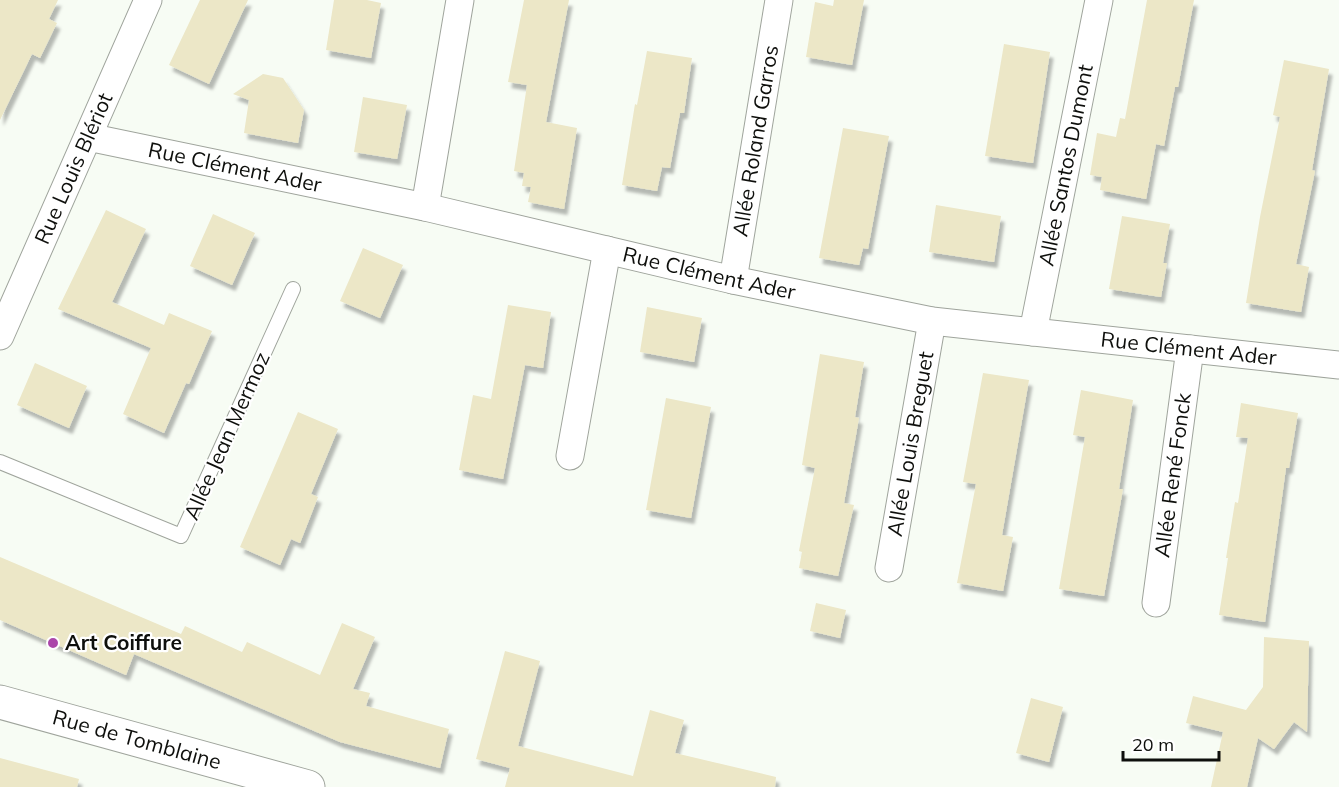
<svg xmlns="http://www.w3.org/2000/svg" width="1339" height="787" font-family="Mulish,sans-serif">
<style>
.building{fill:#ece7c7;filter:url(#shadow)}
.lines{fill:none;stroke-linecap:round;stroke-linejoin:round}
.service-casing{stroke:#9fa49c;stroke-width:16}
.minor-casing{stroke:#9fa49c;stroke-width:29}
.secondary-casing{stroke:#9fa49c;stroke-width:35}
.service{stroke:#fff;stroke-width:14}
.minor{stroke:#fff;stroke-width:27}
.secondary{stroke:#fff;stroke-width:33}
.poi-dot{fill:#ab46aa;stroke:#fff;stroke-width:2}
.labels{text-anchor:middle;stroke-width:4.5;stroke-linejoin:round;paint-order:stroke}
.street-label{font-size:21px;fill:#0e0f0c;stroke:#fff}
.poi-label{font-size:21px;font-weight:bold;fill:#0e0f0c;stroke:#fff;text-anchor:start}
</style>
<defs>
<filter id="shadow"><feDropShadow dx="3.5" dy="6" stdDeviation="1.5" flood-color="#0004"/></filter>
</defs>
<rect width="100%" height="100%" fill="#f7fcf4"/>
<g class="building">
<path d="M0,0H58L49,19L57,23L40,58L32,54L0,120Z"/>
<path d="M200,0H248L209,84L169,65Z"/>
<path d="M334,0H367L381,3L371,58L326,50Z"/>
<path d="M524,0H569L546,122L577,128L564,209L528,202L531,187L522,186L524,173L514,171L527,85L508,82Z"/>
<path d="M834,0H864L852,65L806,57L815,2L833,6Z"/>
<path d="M1147,0H1194L1178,87H1175L1164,146L1156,144L1146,199L1100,190L1102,177L1090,175L1097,133L1116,137L1120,118L1125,119Z"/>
<path d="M1004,44L1050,52L1033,163L985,156Z"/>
<path d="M647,51L692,58L684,113H680L670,168L662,167L657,191L622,185L635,104L637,105Z"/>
<path d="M1284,60L1329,69L1312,170L1315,171L1296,264L1309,267L1301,312L1246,303L1260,217L1280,117L1273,115Z"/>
<path d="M263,74L283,78L304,110L298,143L244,133L249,100L233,94Z"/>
<path d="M363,97L407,105L397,159L354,152Z"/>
<path d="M843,128L889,136L868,249L863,248L859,265L819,258Z"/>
<path d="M936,205L1001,216L994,262L929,252Z"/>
<path d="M106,210L146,229L112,302L164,325L169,313L212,331L189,384L186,383L164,433L123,414L151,348L58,309Z"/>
<path d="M213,214L255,233L232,285L190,266Z"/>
<path d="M1122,216L1170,224L1163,263H1167L1161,297L1109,289Z"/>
<path d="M363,248L403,265L380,318L340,301Z"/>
<path d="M508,305L551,312L543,368L525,365L503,479L459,470L473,395L491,399Z"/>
<path d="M647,307L702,318L694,362L640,352Z"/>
<path d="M820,354L864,362L855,417L859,418L844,503L854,505L838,576L799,568L802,552L799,551L815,468L802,465Z"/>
<path d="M35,363L87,386L69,428L17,405Z"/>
<path d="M983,373L1029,380L1002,535L1013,537L1003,591L957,583L976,484L963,482Z"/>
<path d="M1081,390L1133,400L1119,489H1123L1104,596L1059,589L1085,437L1073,435Z"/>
<path d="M666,398L711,407L691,518L646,510Z"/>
<path d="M1241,403L1298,413L1289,468H1286L1265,622L1219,615L1228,558H1226L1235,502L1238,503L1248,438L1236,437Z"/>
<path d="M298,412L338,429L311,494L318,497L300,543L291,539L280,565L240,547Z"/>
<path d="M0,557L181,634L185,626L242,652L247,642L320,675L342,623L375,637L353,689L370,693L366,706L449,729L440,768L340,742L134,654L126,675L0,620Z"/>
<path d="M816,603L846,610L840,638L810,631Z"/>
<path d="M1264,637L1309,641L1307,732L1294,722L1274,749L1258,738L1247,787H1211L1223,732L1186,723L1193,696L1246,710L1263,687Z"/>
<path d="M505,651L540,661L518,746L633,776L650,710L684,720L675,753L776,777L775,787H505L510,768L476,759Z"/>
<path d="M1031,698L1063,707L1049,762L1016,753Z"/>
<path d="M0,758L79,779L77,787H0Z"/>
</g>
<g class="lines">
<defs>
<path id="service" d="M0,462L181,536L293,289"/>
<g id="minor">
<path id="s1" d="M88,137L425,207L733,280L932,321L1339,365"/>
<path d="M425,207L460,0"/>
<path id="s2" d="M733,280L779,0"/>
<path id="s3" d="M1033,332L1099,0"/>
<path id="s4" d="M0,336L148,0"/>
<path d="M570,456L607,250"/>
<path id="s5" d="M889,568L932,321"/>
<path id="s6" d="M1156,603L1190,349"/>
</g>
<g id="secondary">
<path id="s7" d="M0,702L308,787"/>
</g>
</defs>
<use href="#service" class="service-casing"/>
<use href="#minor" class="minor-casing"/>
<use href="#secondary" class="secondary-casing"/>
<use href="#service" class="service"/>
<use href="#minor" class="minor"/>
<use href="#secondary" class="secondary"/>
</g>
<circle class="poi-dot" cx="53" cy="643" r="6"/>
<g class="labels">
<g class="street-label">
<text dy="7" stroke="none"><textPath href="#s2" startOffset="141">Allée Roland Garros</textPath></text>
<text dy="7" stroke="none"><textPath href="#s3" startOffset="170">Allée Santos Dumont</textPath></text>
<text dy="7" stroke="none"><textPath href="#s4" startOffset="183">Rue Louis Blériot</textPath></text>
<text dy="7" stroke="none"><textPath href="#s1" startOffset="150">Rue Clément Ader</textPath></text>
<text dy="7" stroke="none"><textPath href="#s1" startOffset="636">Rue Clément Ader</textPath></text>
<text dy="7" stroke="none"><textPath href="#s1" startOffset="1122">Rue Clément Ader</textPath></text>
<text transform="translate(227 436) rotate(-66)" y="7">Allée Jean Mermoz</text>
<text dy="7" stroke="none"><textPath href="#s5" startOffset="126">Allée Louis Breguet</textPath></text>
<text dy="7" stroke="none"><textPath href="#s6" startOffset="129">Allée René Fonck</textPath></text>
<text dy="7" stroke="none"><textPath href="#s7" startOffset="142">Rue de Tomblaine</textPath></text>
</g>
<g class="poi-label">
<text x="65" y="650">Art Coiffure</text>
</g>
</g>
<path d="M1123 751v9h96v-9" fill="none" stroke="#0e0f0c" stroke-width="3"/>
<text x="1132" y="751" font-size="18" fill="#0e0f0c" stroke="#ffffff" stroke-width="4.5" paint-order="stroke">20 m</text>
</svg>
